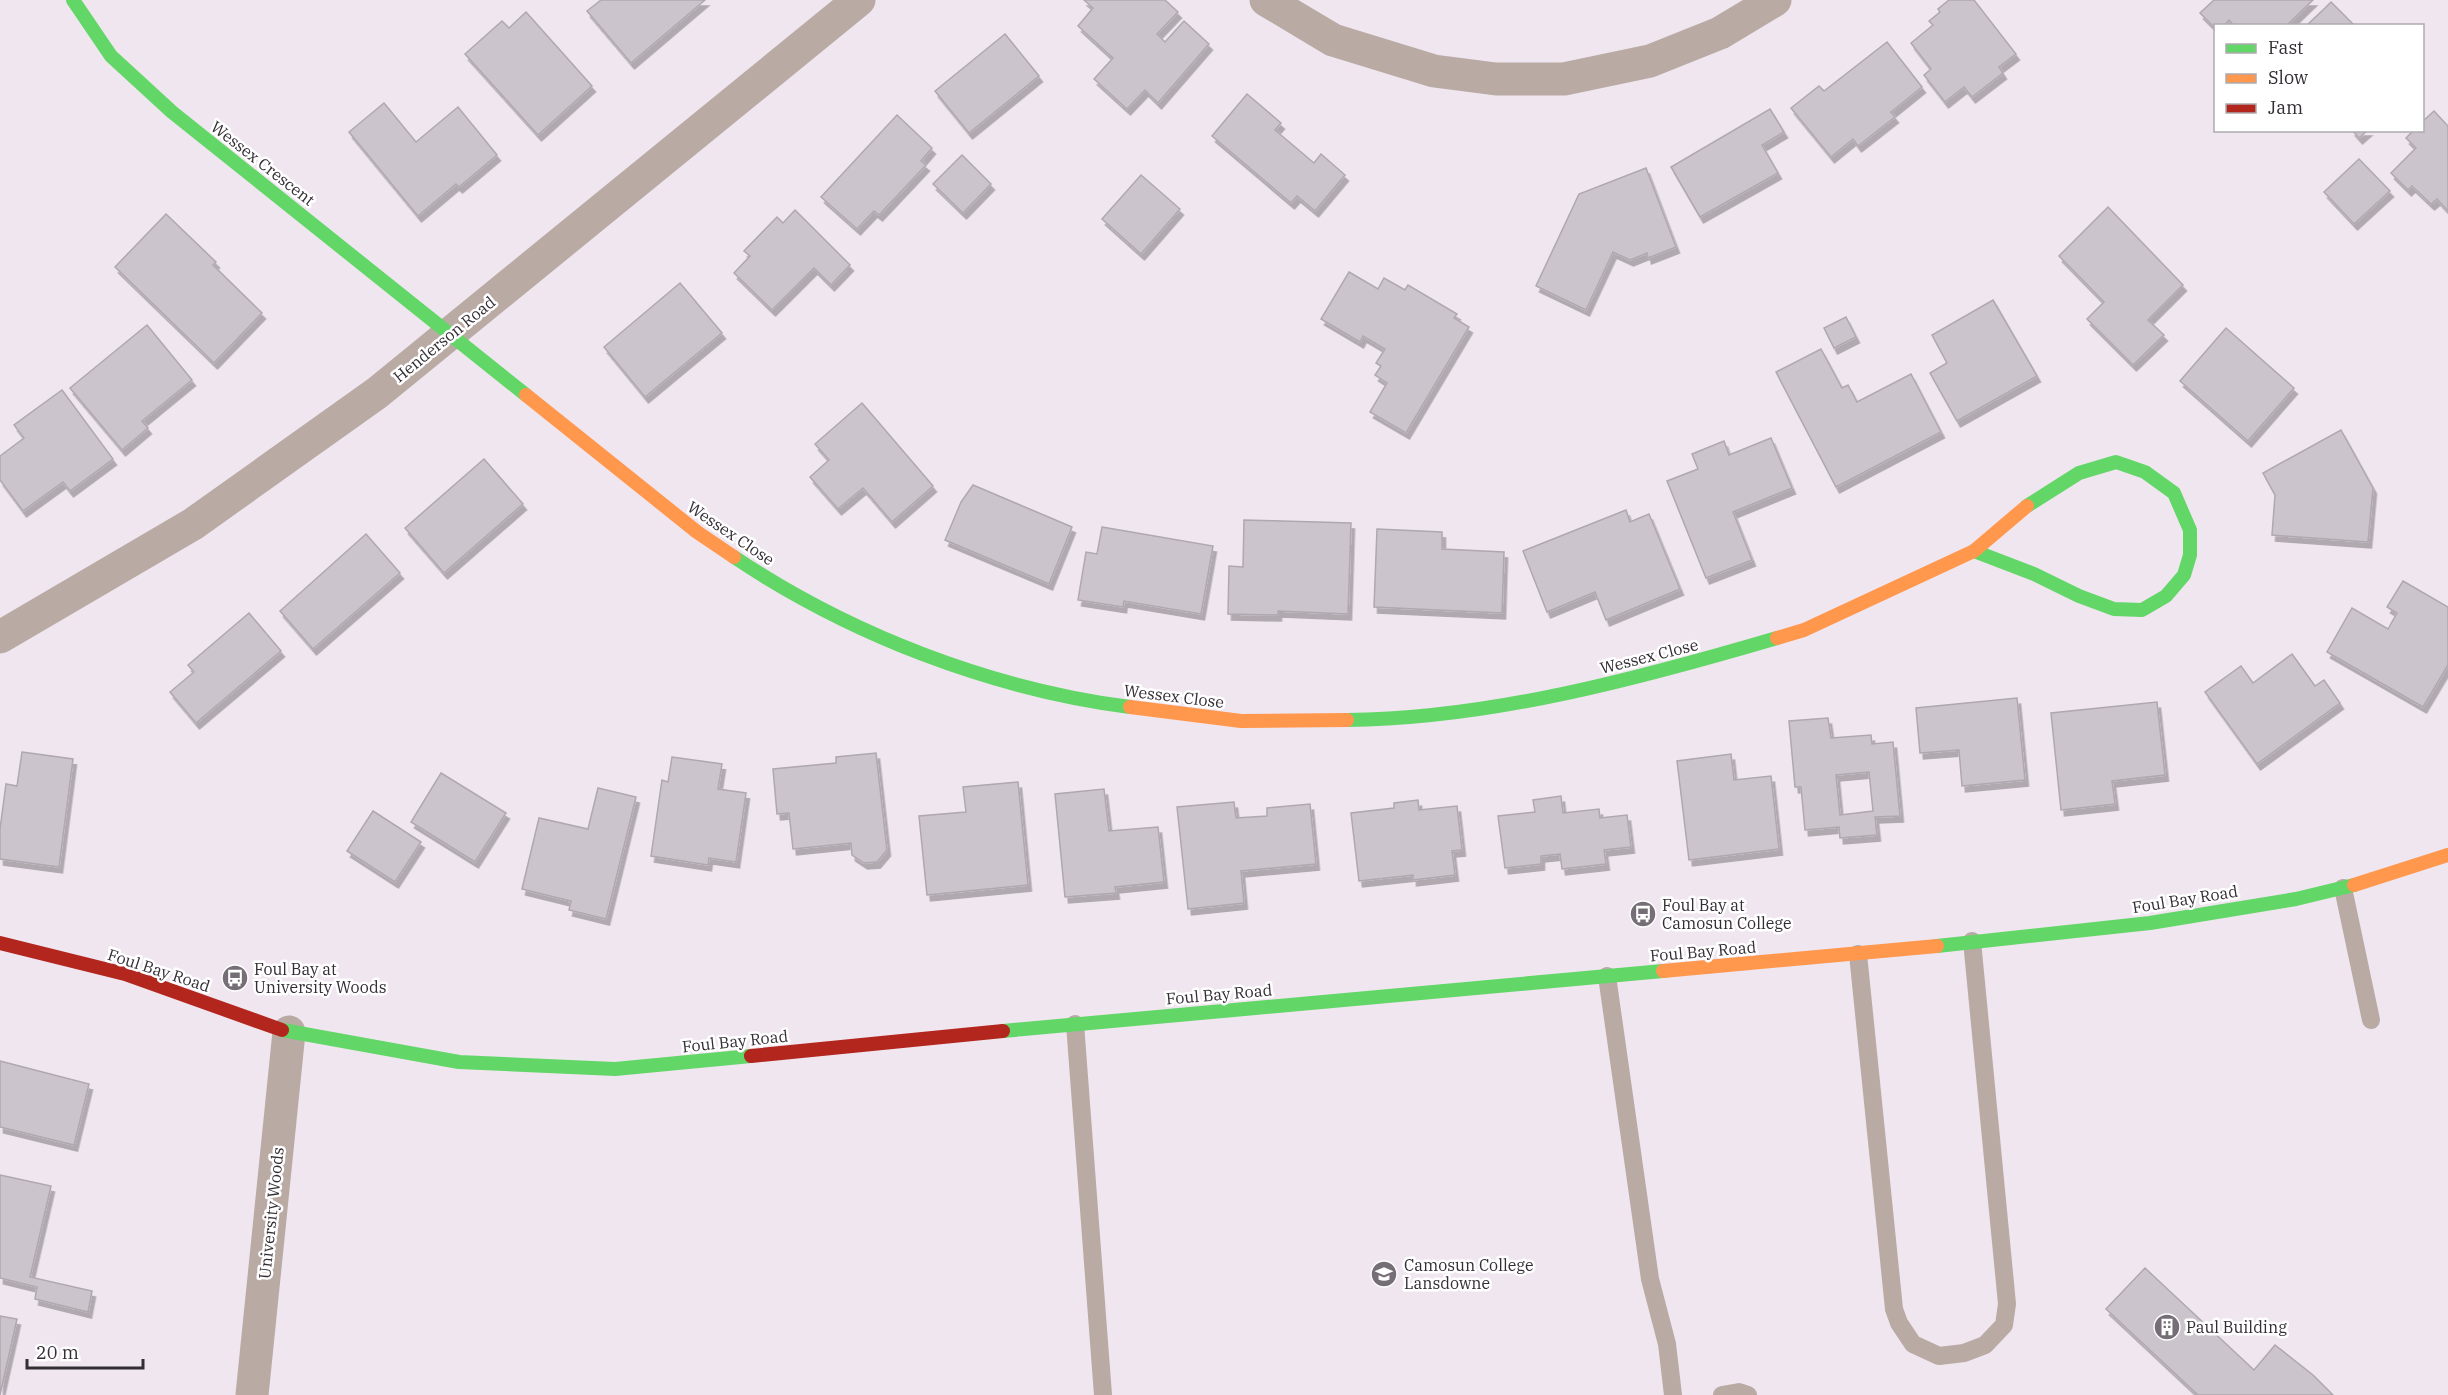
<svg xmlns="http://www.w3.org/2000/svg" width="2448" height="1395" font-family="'IBM Plex Serif',serif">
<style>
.building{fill:#ccc4cc;stroke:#afa8af;stroke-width:1.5;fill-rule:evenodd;filter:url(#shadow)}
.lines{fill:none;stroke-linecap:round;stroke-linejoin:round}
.lane{stroke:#b9aaa4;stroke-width:18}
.street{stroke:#b9aaa4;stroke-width:33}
.fast{stroke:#63d668;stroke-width:14}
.slow{stroke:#ff974d;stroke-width:14}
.jam{stroke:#b3261e;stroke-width:14}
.labels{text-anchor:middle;stroke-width:5;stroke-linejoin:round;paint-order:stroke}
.street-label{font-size:16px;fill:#332d34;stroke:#fff}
.poi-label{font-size:16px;fill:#332d34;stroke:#fff;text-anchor:start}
</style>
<defs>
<filter id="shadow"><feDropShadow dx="3.5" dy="6" stdDeviation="0" flood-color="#0004"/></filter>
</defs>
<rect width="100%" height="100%" fill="#f0e6f0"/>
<g class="building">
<path d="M601,0H705L631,63L587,11Z"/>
<path d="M1084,0H1165L1178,12L1157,34L1165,42L1184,21L1209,44L1158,103L1145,90L1127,109L1094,79L1113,58L1078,26L1093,8Z"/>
<path d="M1949,0H1974L2016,54L1999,67L2003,73L1972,97L1964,87L1945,102L1924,75L1931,69L1911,43L1933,25L1929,21L1940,12L1938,9Z"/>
<path d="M2214,0H2313L2286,26H2234L2229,20L2224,26H2216V29L2200,13Z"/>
<path d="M2331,2L2355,26H2306L2325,8Z"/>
<path d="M526,12L592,86L538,135L465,54L502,21L509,28Z"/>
<path d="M1005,34L1039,76L969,133L935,91Z"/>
<path d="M1887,42L1922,87L1891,112L1895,117L1858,146L1853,139L1831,157L1791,108L1819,86L1824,91Z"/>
<path d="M1247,94L1281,123L1275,130L1314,163L1321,154L1345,175L1315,211L1297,196L1291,203L1212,136Z"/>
<path d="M384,103L416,142L458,107L497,155L459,187L456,184L418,216L349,132Z"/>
<path d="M1770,109L1784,132L1762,145L1778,173L1700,217L1671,167Z"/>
<path d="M2434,111L2448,126V211L2437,199L2431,204L2412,186L2408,190L2391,173L2416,148L2406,138L2414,130H2422V122Z"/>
<path d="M897,115L932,148L921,161L926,165L879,215L874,211L857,229L821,197Z"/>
<path d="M2352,130H2368L2359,138Z"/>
<path d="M962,155L991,184L963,213L933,184Z"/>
<path d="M2359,159L2390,191L2354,224L2324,192Z"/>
<path d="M1646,168L1676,247L1648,258L1647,253L1630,260L1613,252L1586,310L1536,286L1579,194Z"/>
<path d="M1141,175L1180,209L1141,254L1102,219Z"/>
<path d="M2108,207L2183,285L2148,320L2164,335L2133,365L2087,319L2104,302L2059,256Z"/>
<path d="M795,210L850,265L831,285L814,268L772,310L734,273L750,256L744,251L777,217L783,223Z"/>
<path d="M166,214L216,262L213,265L262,313L214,363L115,267Z"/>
<path d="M1349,272L1378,289L1384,278L1405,290L1408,285L1457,314L1454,318L1469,327L1406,433L1370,412L1387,383L1375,375L1381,366L1376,363L1385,349L1363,336L1360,342L1321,319Z"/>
<path d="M680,283L722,333L645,397L604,347Z"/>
<path d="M1993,300L2037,376L1957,421L1930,373L1947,363L1932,335Z"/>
<path d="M1846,317L1856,337L1834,348L1824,328Z"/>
<path d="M147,325L192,380L142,421L148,428L122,450L70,388Z"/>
<path d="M2226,328L2294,388L2248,441L2180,381Z"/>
<path d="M1821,349L1842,388L1848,385L1857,402L1911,374L1941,432L1836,487L1776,372Z"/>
<path d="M62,390L113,459L70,491L63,482L23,511L0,480V456L24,438L14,425Z"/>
<path d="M862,403L933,486L892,522L863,488L838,509L810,477L829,460L815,444Z"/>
<path d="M2341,430L2373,488L2368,542L2272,535L2275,495L2263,473Z"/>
<path d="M1771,438L1792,488L1733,512L1752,560L1706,578L1667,481L1698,469L1692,454L1724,441L1729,455Z"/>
<path d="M484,459L523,504L444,573L405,528Z"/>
<path d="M973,485L1072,527L1049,584L945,540L961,502Z"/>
<path d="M1626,510L1630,522L1649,514L1680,589L1606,620L1595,592L1547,612L1523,551Z"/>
<path d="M1244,520L1351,523L1348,614L1278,611V615L1228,614L1229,566L1243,567Z"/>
<path d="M1102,527L1213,546L1201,614L1124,601L1123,607L1078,600L1086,552L1097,554Z"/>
<path d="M1377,529L1442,532V549L1504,552L1502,613L1374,607Z"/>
<path d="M366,534L400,573L313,649L280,611Z"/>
<path d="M2403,581L2448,607V665L2423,707L2327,652L2352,608L2388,629L2397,613L2387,607Z"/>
<path d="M249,613L281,651L196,723L170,692L194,672L188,665Z"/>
<path d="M2292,654L2315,686L2324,680L2340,703L2257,764L2205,692L2241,666L2253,683Z"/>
<path d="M2017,698L2025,780L1962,786L1959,750L1920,753L1916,708Z"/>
<path d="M2157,702L2165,775L2112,781L2115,804L2061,810L2051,713Z"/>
<path d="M1828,718L1831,738L1871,735L1872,744L1893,742L1900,816L1875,817L1877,835L1840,838L1839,827L1805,830L1801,787H1795L1789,721ZM1869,772L1873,811L1840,815L1836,775Z"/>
<path d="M22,752L73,759L59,867L0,859V829L6,784L17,786Z"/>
<path d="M876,753L887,850L877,862L864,863L852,855L851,843L793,849L789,813L777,814L773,769L836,763V757Z"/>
<path d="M1731,754L1734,780L1771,776L1779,849L1689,860L1677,761Z"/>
<path d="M672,757L722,764L718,789L746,793L736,862L709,858L708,865L651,856L662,780L668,782Z"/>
<path d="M441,773L506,813L475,862L411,822Z"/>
<path d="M1018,782L1028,885L927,895L919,816L966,812L963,787Z"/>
<path d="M598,788L636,797L606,919L569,910L571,901L522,889L539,818L588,829Z"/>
<path d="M1104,789L1109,831L1158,827L1164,882L1115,887L1116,893L1065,897L1055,794Z"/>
<path d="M1561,796L1563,813L1599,809L1600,818L1627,815L1631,847L1604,850L1606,864L1562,869L1560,854L1541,856V864L1505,868L1498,816L1535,812L1533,800Z"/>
<path d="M1418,800L1419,810L1457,806L1462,850L1452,851L1455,875L1413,880V875L1359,881L1351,813L1394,808V803Z"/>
<path d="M1234,802L1236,818L1267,816V808L1310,804L1316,864L1241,871L1244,903L1188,909L1177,807Z"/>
<path d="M373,811L421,842L395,882L347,851Z"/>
<path d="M0,1061L89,1084L74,1145L0,1127Z"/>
<path d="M0,1175L51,1186L30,1277L92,1291L88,1312L35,1299L37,1287L0,1278Z"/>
<path d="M2145,1268L2254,1370L2275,1345L2313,1375L2333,1395H2198L2106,1309Z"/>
<path d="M0,1316L17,1319L0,1395Z"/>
</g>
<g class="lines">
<g class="lane">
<path d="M2343,888L2371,1020"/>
<path d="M1858,954L1894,1309L1899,1323L1913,1344L1939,1356L1964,1353L1985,1345L2004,1325L2007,1304L1972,941"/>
<path d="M1607,976L1650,1279L1667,1344L1673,1395"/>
<path d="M1075,1024L1103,1395"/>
<path d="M1722,1395L1739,1392L1748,1395"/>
</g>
<g class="street">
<path d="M1266,0L1333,40L1434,71L1496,79H1564L1650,61L1720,33L1775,0"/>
<path d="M0,637L193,524L377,393L859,0"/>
<path d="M252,1395L289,1032"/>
</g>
<g class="fast">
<path d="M73,0L111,56L172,112L526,395"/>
<path d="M1974,551L2034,574L2079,596L2114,609L2142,610L2166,596L2184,575L2190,555V530L2174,493L2145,472L2116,462L2079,473L2027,506"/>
<path d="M734,557C851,635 991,689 1130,707"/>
<path d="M1347,720C1489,719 1641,678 1777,638"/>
<path d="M1937,946L2150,923L2296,899L2354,885"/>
<path d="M282,1030L459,1062L615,1069L751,1056"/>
<path d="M1003,1031L1663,971"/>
</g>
<g class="slow">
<path d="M526,395L697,532L734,557"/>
<path d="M1777,638L1804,630L1974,551L2027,506"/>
<path d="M1130,707L1241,721L1347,720"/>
<path d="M2354,885L2448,855"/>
<path d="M1663,971L1937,946"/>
</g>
<g class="jam">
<path d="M0,943L125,974L282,1030"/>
<path d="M751,1056L1003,1031"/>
</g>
</g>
<defs>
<symbol id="bus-disc" viewBox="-11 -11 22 22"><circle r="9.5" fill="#756e76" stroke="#fff"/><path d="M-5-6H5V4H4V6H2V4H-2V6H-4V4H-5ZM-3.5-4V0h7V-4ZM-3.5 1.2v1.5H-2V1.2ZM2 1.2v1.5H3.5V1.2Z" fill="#fff"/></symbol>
<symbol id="university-disc" viewBox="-11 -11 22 22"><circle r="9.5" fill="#756e76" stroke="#fff"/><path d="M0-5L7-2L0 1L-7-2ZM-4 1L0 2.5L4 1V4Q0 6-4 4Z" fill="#fff"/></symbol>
<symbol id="building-disc" viewBox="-11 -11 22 22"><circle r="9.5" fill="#756e76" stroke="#fff"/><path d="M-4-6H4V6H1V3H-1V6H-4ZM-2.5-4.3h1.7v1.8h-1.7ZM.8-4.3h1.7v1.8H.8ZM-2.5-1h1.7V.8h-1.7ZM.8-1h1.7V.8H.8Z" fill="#fff"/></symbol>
</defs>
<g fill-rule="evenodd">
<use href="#bus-disc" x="1628" y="899" width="30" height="30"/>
<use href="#bus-disc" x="220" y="963" width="30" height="30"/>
<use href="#university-disc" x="1369" y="1259" width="30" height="30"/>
<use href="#building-disc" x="2152" y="1312" width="30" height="30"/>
</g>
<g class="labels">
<g class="street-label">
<text transform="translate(263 163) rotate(38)" y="6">Wessex Crescent</text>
<text transform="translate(444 339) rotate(-39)" y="6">Henderson Road</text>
<text transform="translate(731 533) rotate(34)" y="6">Wessex Close</text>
<text transform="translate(1649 656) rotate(-14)" y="6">Wessex Close</text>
<text transform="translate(1174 696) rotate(7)" y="6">Wessex Close</text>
<text transform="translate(2185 899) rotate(-9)" y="6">Foul Bay Road</text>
<text transform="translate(1703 951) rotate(-5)" y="6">Foul Bay Road</text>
<text transform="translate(159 970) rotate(18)" y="6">Foul Bay Road</text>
<text transform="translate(1219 994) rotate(-5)" y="6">Foul Bay Road</text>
<text transform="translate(735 1041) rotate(-6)" y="6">Foul Bay Road</text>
<text transform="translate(271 1213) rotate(-84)" y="6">University Woods</text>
</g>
<g class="poi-label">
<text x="1662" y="911">Foul Bay at<tspan x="1662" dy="18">Camosun College</tspan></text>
<text x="254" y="975">Foul Bay at<tspan x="254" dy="18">University Woods</tspan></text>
<text x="1404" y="1271">Camosun College<tspan x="1404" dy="18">Lansdowne</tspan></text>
<text x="2186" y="1333">Paul Building</text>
</g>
</g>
<rect x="2214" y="24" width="210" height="108" fill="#ffffff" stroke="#adabae" stroke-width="1.5"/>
<rect x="2226" y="44" width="30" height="9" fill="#63d668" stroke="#adabae" stroke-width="1.5"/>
<text x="2268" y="54" font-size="18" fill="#332d34">Fast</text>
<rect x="2226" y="74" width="30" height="9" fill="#ff974d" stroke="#adabae" stroke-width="1.5"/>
<text x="2268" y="84" font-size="18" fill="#332d34">Slow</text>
<rect x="2226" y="104" width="30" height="9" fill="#b3261e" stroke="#adabae" stroke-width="1.5"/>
<text x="2268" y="114" font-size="18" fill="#332d34">Jam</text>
<path d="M27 1359v9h116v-9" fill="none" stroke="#332d34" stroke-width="3"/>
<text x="36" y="1359" font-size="18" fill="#332d34" stroke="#ffffff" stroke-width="4.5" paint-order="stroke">20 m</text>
</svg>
